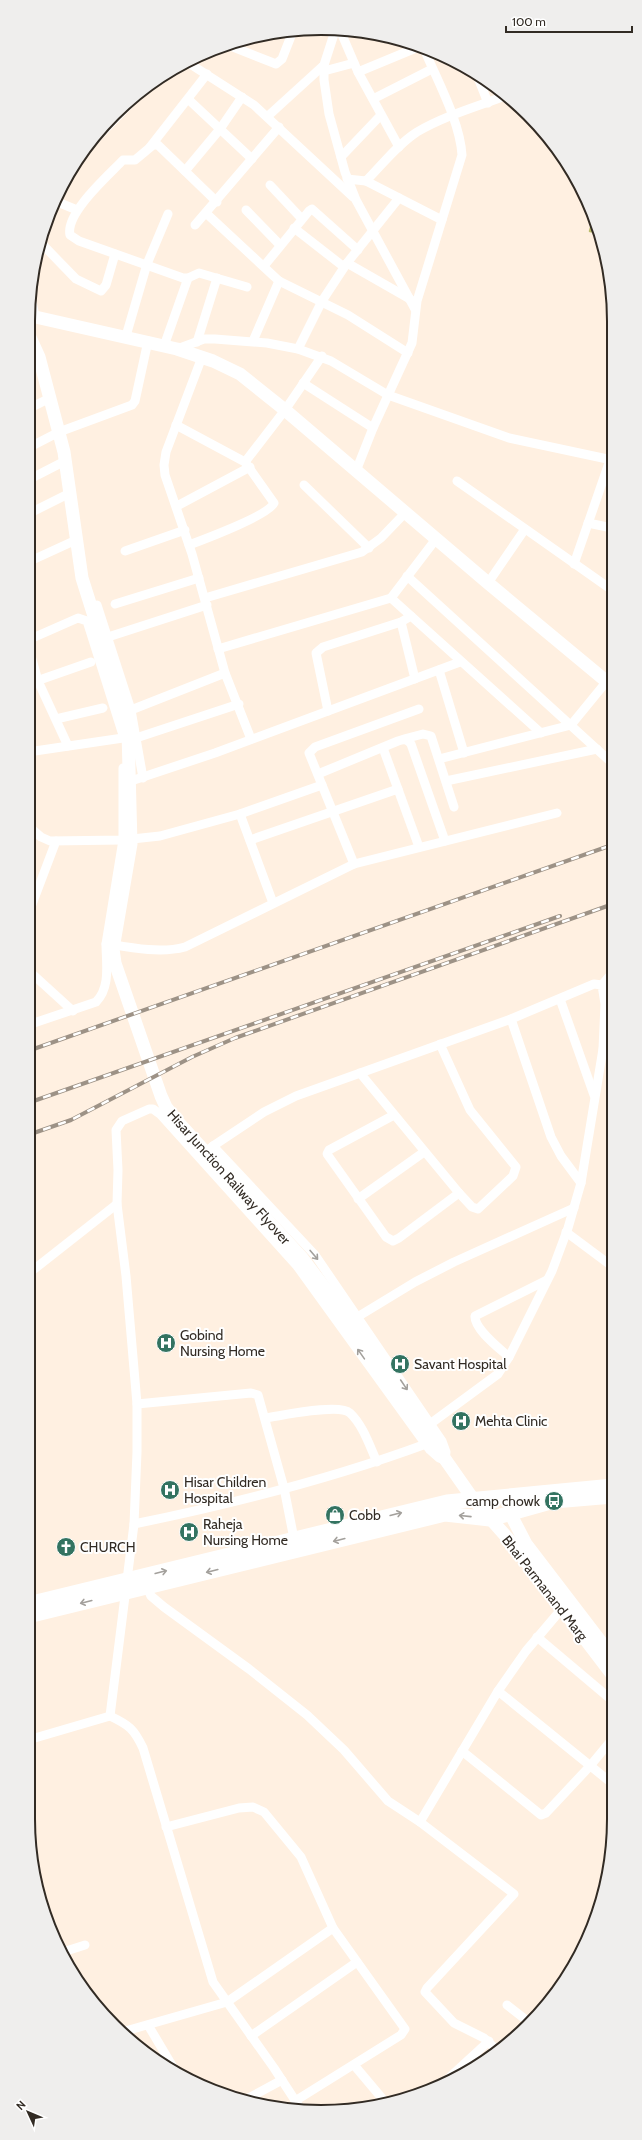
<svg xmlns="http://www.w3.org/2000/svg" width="642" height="2140" font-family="Cabin,sans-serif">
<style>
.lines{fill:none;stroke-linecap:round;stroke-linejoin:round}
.stream{stroke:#bcbd6c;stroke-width:2.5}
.street{stroke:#fff;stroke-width:9}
.secondary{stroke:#fff;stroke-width:13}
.primary{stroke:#fff;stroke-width:15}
.rail-casing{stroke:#9d9286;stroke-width:4}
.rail{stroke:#fff;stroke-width:2.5;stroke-dasharray:8;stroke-linecap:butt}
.oneway{stroke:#a3a09c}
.labels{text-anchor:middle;stroke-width:4;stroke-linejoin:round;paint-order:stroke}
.street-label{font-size:14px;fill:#322b24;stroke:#fff}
.poi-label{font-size:14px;fill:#322b24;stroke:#fff;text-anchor:start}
.rim{fill:none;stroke:#322b24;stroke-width:2}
</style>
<rect width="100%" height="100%" fill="#fff0e1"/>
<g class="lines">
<path class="stream" d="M593,221L590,231L596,232"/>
<g class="street">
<path d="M340,30L358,72L399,147"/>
<path d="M335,31L324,65V80L329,114L345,172L356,200L415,309"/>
<path d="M228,45L276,64L282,59L293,31"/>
<path d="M187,62L254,105L353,197"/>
<path d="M324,71L354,63"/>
<path d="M358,72L416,48"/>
<path d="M477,75L488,103"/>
<path d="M188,99L252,159"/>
<path d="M373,99L432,69"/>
<path d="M268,116L324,65"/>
<path d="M150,147L207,74"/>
<path d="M83,152L142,91"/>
<path d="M341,157L381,115"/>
<path d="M185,171L220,129L242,97"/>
<path d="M347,179L366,181C382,165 397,145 417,132C444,116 476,107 505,96"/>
<path d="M366,181L442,220"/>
<path d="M270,185L302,219"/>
<path d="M55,201L77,210"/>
<path d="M217,202L158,145H153L135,160H123C109,175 65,213 70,235L79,241L183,278H188L199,273L247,287"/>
<path d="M246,210L280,245"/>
<path d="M207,214L279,281L348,315L408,353"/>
<path d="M195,225L279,127"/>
<path d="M294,228L344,267"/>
<path d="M43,245L76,279L101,291L106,285L115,254"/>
<path d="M347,263L410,299"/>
<path d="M264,266L309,211L312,209L358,250"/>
<path d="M126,336L147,264L168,214"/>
<path d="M253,341L279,281"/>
<path d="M197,342L217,278"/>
<path d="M164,346L188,278"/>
<path d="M177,349L204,339H215L267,343L298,349L331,361L388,395L509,438L612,460"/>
<path d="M298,349L322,301L347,263L399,198"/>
<path d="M202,357L166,452L164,465L165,475L192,554L225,673L251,739"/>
<path d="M303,383L373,428"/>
<path d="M28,409L50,398"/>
<path d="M176,425L245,462L274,503C269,515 205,539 189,545"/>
<path d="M28,448L59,432L132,405L135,401L148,341"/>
<path d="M245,462L285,410L322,356"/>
<path d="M356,471L373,428L412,343L417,301L462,155C460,122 438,82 425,51"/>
<path d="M28,480L65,461"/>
<path d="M457,481L612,590"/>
<path d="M304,485L369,548"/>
<path d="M177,506L250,467"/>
<path d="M28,514L70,493"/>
<path d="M588,523L612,528"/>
<path d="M125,551L185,530"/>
<path d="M28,562L76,540"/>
<path d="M574,564L610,460"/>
<path d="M407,576L612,763"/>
<path d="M488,583L525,529"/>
<path d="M205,598L362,552L381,538L406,512"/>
<path d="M391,598L541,733"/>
<path d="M115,604L199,578"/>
<path d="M97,605L131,710L143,778"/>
<path d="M401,622L415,679"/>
<path d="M108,637L207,605"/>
<path d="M28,640L78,618L87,621L122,732"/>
<path d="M28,645L38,681L68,746"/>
<path d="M218,649L391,598L436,539"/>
<path d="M439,670L464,753"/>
<path d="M28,684L91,662"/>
<path d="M131,710L225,673"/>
<path d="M328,711L316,653L323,647L401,622L411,616"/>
<path d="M56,719L103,708"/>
<path d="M136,738L239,704"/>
<path d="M404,739L423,734L431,736L454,807"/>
<path d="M383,748L419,847"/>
<path d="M28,752L123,738"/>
<path d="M439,759L571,725L607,681"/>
<path d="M318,774L398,741C404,739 407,739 411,744L445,841"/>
<path d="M446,781L597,749"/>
<path d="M125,783L215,753L460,662"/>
<path d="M240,814L273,903"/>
<path d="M28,826L41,837L50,841L123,840L160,836L240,814L322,785"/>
<path d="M250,840L398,789"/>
<path d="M354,864L309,753L315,747L419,709"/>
<path d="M28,915L56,841"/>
<path d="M106,944L123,840V768"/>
<path d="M28,970L73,1011"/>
<path d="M602,985L613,972"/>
<path d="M560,999L594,1095"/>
<path d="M511,1019L551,1137L561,1156L581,1183"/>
<path d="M28,1025L96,1002C111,987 106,963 106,944C132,947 159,954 185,947L354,864L557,813"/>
<path d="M603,1049L613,1058"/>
<path d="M360,1073L459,1193L472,1207L478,1209L513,1176L516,1167L470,1110L440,1044"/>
<path d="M394,1115L329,1150L327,1154L386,1237L393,1241L399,1238L459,1193"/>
<path d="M213,1146L264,1112L296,1096L511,1019L594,984L602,985L605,1004L603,1049L581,1183L568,1228L552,1271L509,1357L498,1374L430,1424"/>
<path d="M358,1199L424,1152"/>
<path d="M566,1232L613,1267"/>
<path d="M28,1274L117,1204"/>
<path d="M359,1316L415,1282L454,1262L574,1208"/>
<path d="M509,1357C499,1348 474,1329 475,1316L547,1280"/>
<path d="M137,1404L251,1393L258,1395L284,1488L294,1539"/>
<path d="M265,1418C281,1416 339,1403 350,1413C363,1425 370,1447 377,1462"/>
<path d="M134,1524C232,1504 331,1479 426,1444"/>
<path d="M145,1583L151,1596L164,1607L249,1669L307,1715L344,1750L388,1801L420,1822L498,1691L526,1651L565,1605"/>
<path d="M537,1637L614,1702"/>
<path d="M498,1691L614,1785"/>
<path d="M110,1716L134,1524L137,1452V1404L126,1276L117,1204L118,1170L116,1130L122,1121L149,1109H153L160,1114L297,1266L430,1450L439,1458L445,1460L446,1452L442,1441L315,1255L213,1146L200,1157"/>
<path d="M28,1740L110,1716C129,1725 134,1729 143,1748L213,1982L274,2068L302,2111"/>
<path d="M462,1751L541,1815L546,1813L590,1766L614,1737"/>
<path d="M420,1822L514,1894L427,1988L425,1992L454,2023L484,2038L499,2052"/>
<path d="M166,1827L239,1808L253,1807L264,1812L301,1857L333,1928L405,2029L401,2035L295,2101"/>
<path d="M63,1952L85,1945"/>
<path d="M507,2005L530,2023"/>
<path d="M148,2025L176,2072"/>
<path d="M122,2032L227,2002L333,1928"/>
<path d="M251,2036L357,1962"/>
<path d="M354,2065L386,2103"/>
<path d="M440,2086L489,2041"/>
<path d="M243,2101L282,2080"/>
</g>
<g class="secondary">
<path d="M31,316L177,349L213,361L240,374L285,410L488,583L612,686"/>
<path d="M28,321L32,311L30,303"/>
<path d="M28,333L39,357L64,452L82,578L122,705L128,732L131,844L113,949L115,963L161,1096L166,1107L177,1121L302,1258L330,1295L473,1499L511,1542L614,1677"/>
<path d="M511,1515L526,1544L614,1659"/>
</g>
<g class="primary">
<path d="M28,1604L447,1502L613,1486"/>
<path d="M28,1616L445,1514L490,1519L554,1501L613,1496"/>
</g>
<defs>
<g id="rail">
<path d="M28,1051L612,845"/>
<path d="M28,1103L560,916"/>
<path d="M28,1135L71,1120L192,1057L235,1038L613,904"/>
</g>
</defs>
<use href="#rail" class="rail-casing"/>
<use href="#rail" class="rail"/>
</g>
<defs><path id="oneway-shaft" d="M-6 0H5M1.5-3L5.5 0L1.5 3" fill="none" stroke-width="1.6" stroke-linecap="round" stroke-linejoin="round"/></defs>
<g class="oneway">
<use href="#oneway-shaft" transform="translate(314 1255) rotate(50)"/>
<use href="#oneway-shaft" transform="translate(361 1354) rotate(-125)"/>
<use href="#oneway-shaft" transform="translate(404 1385) rotate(56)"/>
<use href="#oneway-shaft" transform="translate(396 1514) rotate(-14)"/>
<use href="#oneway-shaft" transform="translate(465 1516) rotate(-174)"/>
<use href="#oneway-shaft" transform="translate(339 1540) rotate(166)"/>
<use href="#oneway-shaft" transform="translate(212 1571) rotate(166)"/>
<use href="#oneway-shaft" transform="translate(161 1572) rotate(-14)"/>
<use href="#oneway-shaft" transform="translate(86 1602) rotate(166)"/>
</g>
<defs>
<symbol id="hospital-disc" viewBox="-11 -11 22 22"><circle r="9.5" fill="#337361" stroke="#fff"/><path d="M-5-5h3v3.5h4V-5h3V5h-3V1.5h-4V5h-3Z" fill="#fff"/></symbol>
<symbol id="bus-disc" viewBox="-11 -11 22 22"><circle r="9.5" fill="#337361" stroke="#fff"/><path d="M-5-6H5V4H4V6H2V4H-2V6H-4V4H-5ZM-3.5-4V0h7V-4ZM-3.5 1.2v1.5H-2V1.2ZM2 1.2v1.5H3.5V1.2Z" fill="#fff"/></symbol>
<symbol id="shop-disc" viewBox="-11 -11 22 22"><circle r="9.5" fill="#337361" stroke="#fff"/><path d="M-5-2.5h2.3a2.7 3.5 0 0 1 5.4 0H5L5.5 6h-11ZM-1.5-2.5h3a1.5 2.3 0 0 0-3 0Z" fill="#fff"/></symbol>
<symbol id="church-disc" viewBox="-11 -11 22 22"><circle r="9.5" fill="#337361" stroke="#fff"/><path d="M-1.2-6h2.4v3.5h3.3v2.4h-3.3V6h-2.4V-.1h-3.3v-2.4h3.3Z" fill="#fff"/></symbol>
</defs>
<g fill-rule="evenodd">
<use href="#hospital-disc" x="155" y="1332" width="22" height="22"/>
<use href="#hospital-disc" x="389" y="1353" width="22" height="22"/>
<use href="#hospital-disc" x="450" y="1410" width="22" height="22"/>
<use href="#hospital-disc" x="159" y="1479" width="22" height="22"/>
<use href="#bus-disc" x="543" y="1490" width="22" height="22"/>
<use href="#shop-disc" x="324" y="1504" width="22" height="22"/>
<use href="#hospital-disc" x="178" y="1521" width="22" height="22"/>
<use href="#church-disc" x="55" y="1536" width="22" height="22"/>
</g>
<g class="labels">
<g class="street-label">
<text transform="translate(229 1177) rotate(48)" y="5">Hisar Junction Railway Flyover</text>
<text transform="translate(545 1588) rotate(52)" y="5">Bhai Parmanand Marg</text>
</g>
<g class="poi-label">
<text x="180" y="1340">Gobind<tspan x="180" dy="16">Nursing Home</tspan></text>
<text x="414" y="1369">Savant Hospital</text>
<text x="475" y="1426">Mehta Clinic</text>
<text x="184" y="1487">Hisar Children<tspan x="184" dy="16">Hospital</tspan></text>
<text x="540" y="1506" text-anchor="end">camp chowk</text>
<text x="349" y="1520">Cobb</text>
<text x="203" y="1529">Raheja<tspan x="203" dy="16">Nursing Home</tspan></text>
<text x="80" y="1552">CHURCH</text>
</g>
</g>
<path d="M0 0H642V2140H0ZM321 35H321A286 286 0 0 1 607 321V1819A286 286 0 0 1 321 2105H321A286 286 0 0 1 35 1819V321A286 286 0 0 1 321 35Z" fill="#efeeed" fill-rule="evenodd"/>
<path class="rim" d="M321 35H321A286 286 0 0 1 607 321V1819A286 286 0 0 1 321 2105H321A286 286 0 0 1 35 1819V321A286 286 0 0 1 321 35Z"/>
<g transform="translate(28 2112) rotate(314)" stroke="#ffffff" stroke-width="3" paint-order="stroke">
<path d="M0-3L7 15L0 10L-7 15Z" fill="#322b24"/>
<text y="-6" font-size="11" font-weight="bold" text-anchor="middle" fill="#322b24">N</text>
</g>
<path d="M506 26v6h126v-6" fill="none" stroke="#322b24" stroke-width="2"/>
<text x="512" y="26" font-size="12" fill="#322b24" stroke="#ffffff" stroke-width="3" paint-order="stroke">100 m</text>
</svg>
